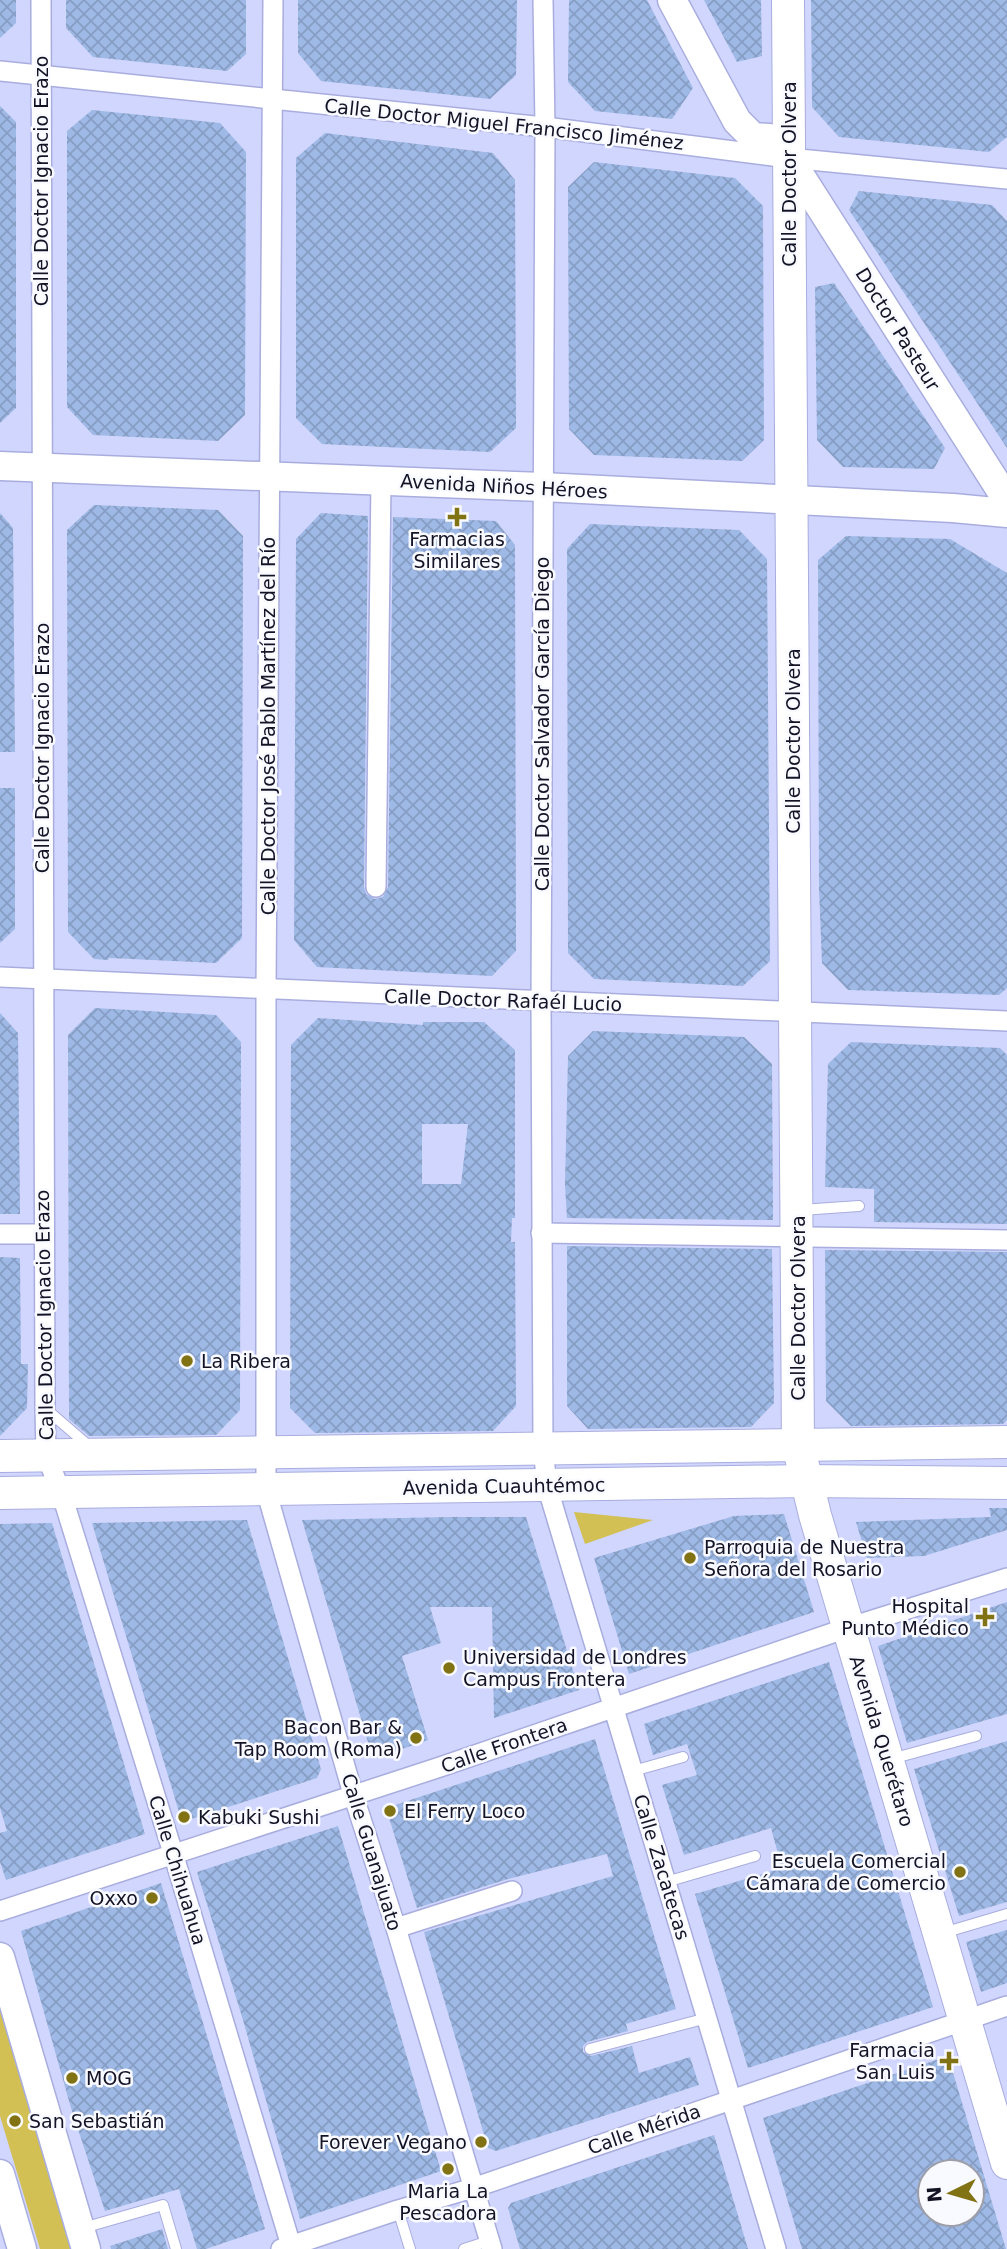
<svg xmlns="http://www.w3.org/2000/svg" width="1007" height="2249" font-family="'DejaVu Sans',sans-serif">
<style>
.green{fill:#d2c055}
.building{fill:url(#building-cross-hatch);fill-rule:evenodd}
.lines{fill:none;stroke-linecap:round;stroke-linejoin:round}
.lane-casing{stroke:#a8adde;stroke-width:12}
.street-casing{stroke:#a8adde;stroke-width:22}
.secondary-casing{stroke:#a8adde;stroke-width:31}
.primary-casing{stroke:#a8adde;stroke-width:34}
.lane{stroke:#fff;stroke-width:10}
.street{stroke:#fff;stroke-width:19}
.secondary{stroke:#fff;stroke-width:28}
.primary{stroke:#fff;stroke-width:32}
.poi-dot{fill:#817213;stroke:#f9faff;stroke-width:2.5}
.labels{text-anchor:middle;stroke-width:5;stroke-linejoin:round;paint-order:stroke}
.street-label{font-size:19px;fill:#121325;stroke:#f9faff}
.poi-label{font-size:19px;fill:#121325;stroke:#f9faff;text-anchor:start}
</style>
<defs>
<pattern id="building-cross-hatch" width="8" height="8" patternUnits="userSpaceOnUse" patternTransform="scale(1.75)"><rect width="8" height="8" fill="#9eb9e5"/><path d="M0 0l8 8M0 8l8-8" fill="none" stroke="#879ec4"/></pattern>
</defs>
<rect width="100%" height="100%" fill="#d1d6fe"/>
<g class="green">
<path d="M574,1512L653,1520L585,1544Z"/>
<path d="M0,2007L72,2249H40L0,2116Z"/>
</g>
<g class="building">
<path d="M0,0H16V23L0,38Z"/>
<path d="M66,0H246V54L227,71L93,57L66,28Z"/>
<path d="M298,0H517L516,75L490,99L321,81L298,53Z"/>
<path d="M569,0H647L693,88L672,119L595,111L568,82Z"/>
<path d="M704,0H761L762,56L737,62Z"/>
<path d="M811,0H1007V137L989,152L839,137L812,107Z"/>
<path d="M0,106L16,122V408L0,423Z"/>
<path d="M92,110L220,123L246,152L245,415L218,441L93,435L67,407V131Z"/>
<path d="M325,133L493,153L515,180L516,428L490,452L322,444L296,418V158Z"/>
<path d="M594,162L735,178L763,206L764,440L742,461L594,455L569,429L568,187Z"/>
<path d="M859,191L992,205L1007,221V448L849,210Z"/>
<path d="M834,283L945,448L934,469L843,467L817,440L815,287Z"/>
<path d="M94,505L218,510L243,536L242,938L216,963L109,958L108,960L94,959L68,932L67,530Z"/>
<path d="M0,513L13,528L15,752H0Z"/>
<path d="M321,513L368,516L364,887L366,894L375,899L383,897L388,887L393,517L496,521L515,545L516,951L492,976L317,967L294,940L296,539Z"/>
<path d="M590,524L739,530L767,559L770,961L743,986L594,979L568,953L567,549Z"/>
<path d="M846,536L950,539L1007,573V988L999,995L848,990L822,963L819,889L818,560Z"/>
<path d="M0,788H15V929L0,943Z"/>
<path d="M95,1008L216,1015L241,1042L240,1410L216,1435L89,1436L69,1419L68,1035Z"/>
<path d="M0,1013L18,1033L20,1214H0Z"/>
<path d="M318,1018L423,1025V1022H484L515,1050V1218H512L511,1242H515L516,1406L493,1431L315,1433L290,1408L291,1045ZM422,1124H468L461,1184H422Z"/>
<path d="M593,1031L744,1037L772,1064L773,1220L567,1218L565,1184L568,1056Z"/>
<path d="M851,1042L1000,1048L1007,1055V1224L874,1222V1189L825,1187L828,1064Z"/>
<path d="M567,1246L772,1249L774,1403L751,1427L588,1429L567,1406Z"/>
<path d="M825,1250L1007,1252V1420L1003,1424L851,1426L826,1401Z"/>
<path d="M0,1257L20,1258L21,1364H28L27,1408L0,1436Z"/>
<path d="M989,1508H1007V1530L924,1556L867,1558L856,1522L991,1517Z"/>
<path d="M784,1514L814,1612L629,1674L594,1558L734,1516Z"/>
<path d="M451,1517H526L579,1690L494,1718L492,1607H430L441,1643L402,1656L428,1740L373,1759L302,1520Z"/>
<path d="M247,1520L321,1769L317,1778L182,1822L92,1523Z"/>
<path d="M52,1523L145,1834L6,1880L0,1862V1833L7,1831L0,1808V1524Z"/>
<path d="M1007,1602V1714L907,1743L878,1646Z"/>
<path d="M829,1662L933,2007L748,2068L695,1894L782,1868L771,1828L684,1855L662,1785L697,1775L687,1744L653,1755L644,1724Z"/>
<path d="M595,1739L676,2009L626,2024L628,2031L587,2042L583,2046V2052L591,2056L632,2046L639,2073L690,2057L699,2085L496,2151L488,2148L424,1932L613,1876L607,1854L508,1879L417,1908L386,1808Z"/>
<path d="M1007,1741V1902L959,1916L914,1769Z"/>
<path d="M338,1826L441,2171L300,2219L243,2020L197,1872Z"/>
<path d="M161,1883L265,2229L206,2249H197L179,2189L105,2211L71,2108L21,1931Z"/>
<path d="M1007,1930V1983L981,1992L966,1942Z"/>
<path d="M948,2056L1006,2249H802L763,2118ZM930,2172H972V2214H930Z"/>
<path d="M714,2135L748,2249H520L508,2208L511,2203Z"/>
<path d="M162,2229L168,2249H111L110,2246Z"/>
</g>
<g class="lines">
<defs>
<g id="lane">
<path d="M801,1210L859,1206"/>
<path d="M46,1409L90,1447"/>
<path d="M891,1759L976,1736"/>
<path d="M633,1771L683,1757"/>
<path d="M666,1882L755,1856"/>
<path d="M943,1933L1007,1914"/>
<path d="M590,2049L707,2018"/>
<path d="M398,2210L410,2249"/>
<path d="M83,2228L163,2205L176,2249"/>
<path d="M464,2249L489,2241"/>
</g>
<g id="street">
<path d="M41,0L45,1408L46,1455L61,1492L173,1853L292,2249"/>
<path d="M273,0L266,990V1490L353,1794L396,1928L492,2249"/>
<path d="M543,0L545,127L541,1001L543,1448L547,1486L776,2249"/>
<path d="M0,71L545,127L789,158L1007,179"/>
<path d="M376,887L381,480"/>
<path d="M0,977L1007,1021"/>
<path d="M541,1233L1007,1240"/>
<path d="M0,1234H43"/>
<path d="M0,1911L440,1767L844,1629L1007,1578"/>
<path d="M396,1928L512,1891"/>
<path d="M281,2249L398,2210L473,2188L1007,2006"/>
</g>
<g id="secondary">
<path d="M672,0L737,121L753,137L770,138L781,145L789,158L1007,500"/>
<path d="M0,466L543,487L953,508L1007,513"/>
<path d="M0,1957L86,2249"/>
<path d="M0,2174L22,2249"/>
</g>
<g id="primary">
<path d="M788,0L798,1445L815,1515L1007,2163"/>
<path d="M0,1456L1007,1442"/>
<path d="M0,1493L805,1481L1007,1483"/>
</g>
</defs>
<use href="#lane" class="lane-casing"/>
<use href="#street" class="street-casing"/>
<use href="#secondary" class="secondary-casing"/>
<use href="#primary" class="primary-casing"/>
<use href="#lane" class="lane"/>
<use href="#street" class="street"/>
<use href="#secondary" class="secondary"/>
<use href="#primary" class="primary"/>
</g>
<g class="poi-dot">
<path d="M453.5 506.5h7v7h7v7h-7v7h-7v-7h-7v-7h7z"/>
<circle cx="187" cy="1361" r="7"/>
<circle cx="690" cy="1558" r="7"/>
<path d="M981.5 1606.5h7v7h7v7h-7v7h-7v-7h-7v-7h7z"/>
<circle cx="449" cy="1668" r="7"/>
<circle cx="416" cy="1738" r="7"/>
<circle cx="390" cy="1811" r="7"/>
<circle cx="184" cy="1817" r="7"/>
<circle cx="960" cy="1872" r="7"/>
<circle cx="152" cy="1898" r="7"/>
<path d="M945.5 2050.5h7v7h7v7h-7v7h-7v-7h-7v-7h7z"/>
<circle cx="72" cy="2078" r="7"/>
<circle cx="15" cy="2121" r="7"/>
<circle cx="481" cy="2142" r="7"/>
<circle cx="448" cy="2169" r="7"/>
</g>
<g class="labels">
<g class="street-label">
<text transform="translate(504 124) rotate(6)" y="7">Calle Doctor Miguel Francisco Jiménez</text>
<text transform="translate(789 174) rotate(-90)" y="7">Calle Doctor Olvera</text>
<text transform="translate(41 181) rotate(-90)" y="7">Calle Doctor Ignacio Erazo</text>
<text transform="translate(898 329) rotate(58)" y="7">Doctor Pasteur</text>
<text transform="translate(504 486) rotate(3)" y="7">Avenida Niños Héroes</text>
<text transform="translate(542 724) rotate(-90)" y="7">Calle Doctor Salvador García Diego</text>
<text transform="translate(268 726) rotate(-90)" y="7">Calle Doctor José Pablo Martínez del Río</text>
<text transform="translate(793 741) rotate(-90)" y="7">Calle Doctor Olvera</text>
<text transform="translate(42 748) rotate(-90)" y="7">Calle Doctor Ignacio Erazo</text>
<text transform="translate(503 1000) rotate(2)" y="7">Calle Doctor Rafaél Lucio</text>
<text transform="translate(798 1308) rotate(-90)" y="7">Calle Doctor Olvera</text>
<text transform="translate(44 1315) rotate(-91)" y="7">Calle Doctor Ignacio Erazo</text>
<text transform="translate(504 1486) rotate(-1)" y="7">Avenida Cuauhtémoc</text>
<text transform="translate(882 1741) rotate(73)" y="7">Avenida Querétaro</text>
<text transform="translate(504 1745) rotate(-19)" y="7">Calle Frontera</text>
<text transform="translate(372 1852) rotate(73)" y="7">Calle Guanajuato</text>
<text transform="translate(662 1867) rotate(73)" y="7">Calle Zacatecas</text>
<text transform="translate(178 1870) rotate(73)" y="7">Calle Chihuahua</text>
<text transform="translate(644 2129) rotate(-19)" y="7">Calle Mérida</text>
</g>
<g class="poi-label">
<text x="457" y="546" text-anchor="middle">Farmacias<tspan x="457" dy="22">Similares</tspan></text>
<text x="201" y="1368">La Ribera</text>
<text x="704" y="1554">Parroquia de Nuestra<tspan x="704" dy="22">Señora del Rosario</tspan></text>
<text x="969" y="1613" text-anchor="end">Hospital<tspan x="969" dy="22">Punto Médico</tspan></text>
<text x="463" y="1664">Universidad de Londres<tspan x="463" dy="22">Campus Frontera</tspan></text>
<text x="402" y="1734" text-anchor="end">Bacon Bar &amp;<tspan x="402" dy="22">Tap Room (Roma)</tspan></text>
<text x="404" y="1818">El Ferry Loco</text>
<text x="198" y="1824">Kabuki Sushi</text>
<text x="946" y="1868" text-anchor="end">Escuela Comercial<tspan x="946" dy="22">Cámara de Comercio</tspan></text>
<text x="138" y="1905" text-anchor="end">Oxxo</text>
<text x="935" y="2057" text-anchor="end">Farmacia<tspan x="935" dy="22">San Luis</tspan></text>
<text x="86" y="2085">MOG</text>
<text x="29" y="2128">San Sebastián</text>
<text x="467" y="2149" text-anchor="end">Forever Vegano</text>
<text x="448" y="2198" text-anchor="middle">Maria La<tspan x="448" dy="22">Pescadora</tspan></text>
</g>
</g>
<g transform="translate(951 2193) rotate(265)"><circle r="33" fill="#f9faff" stroke="#9d9ea8" stroke-width="2"/>
<path d="M0-5L12 26L0 18L-12 26Z" fill="#817213"/>
<text y="-10" font-size="19" font-weight="bold" text-anchor="middle" fill="#121325">N</text>
</g>
</svg>
